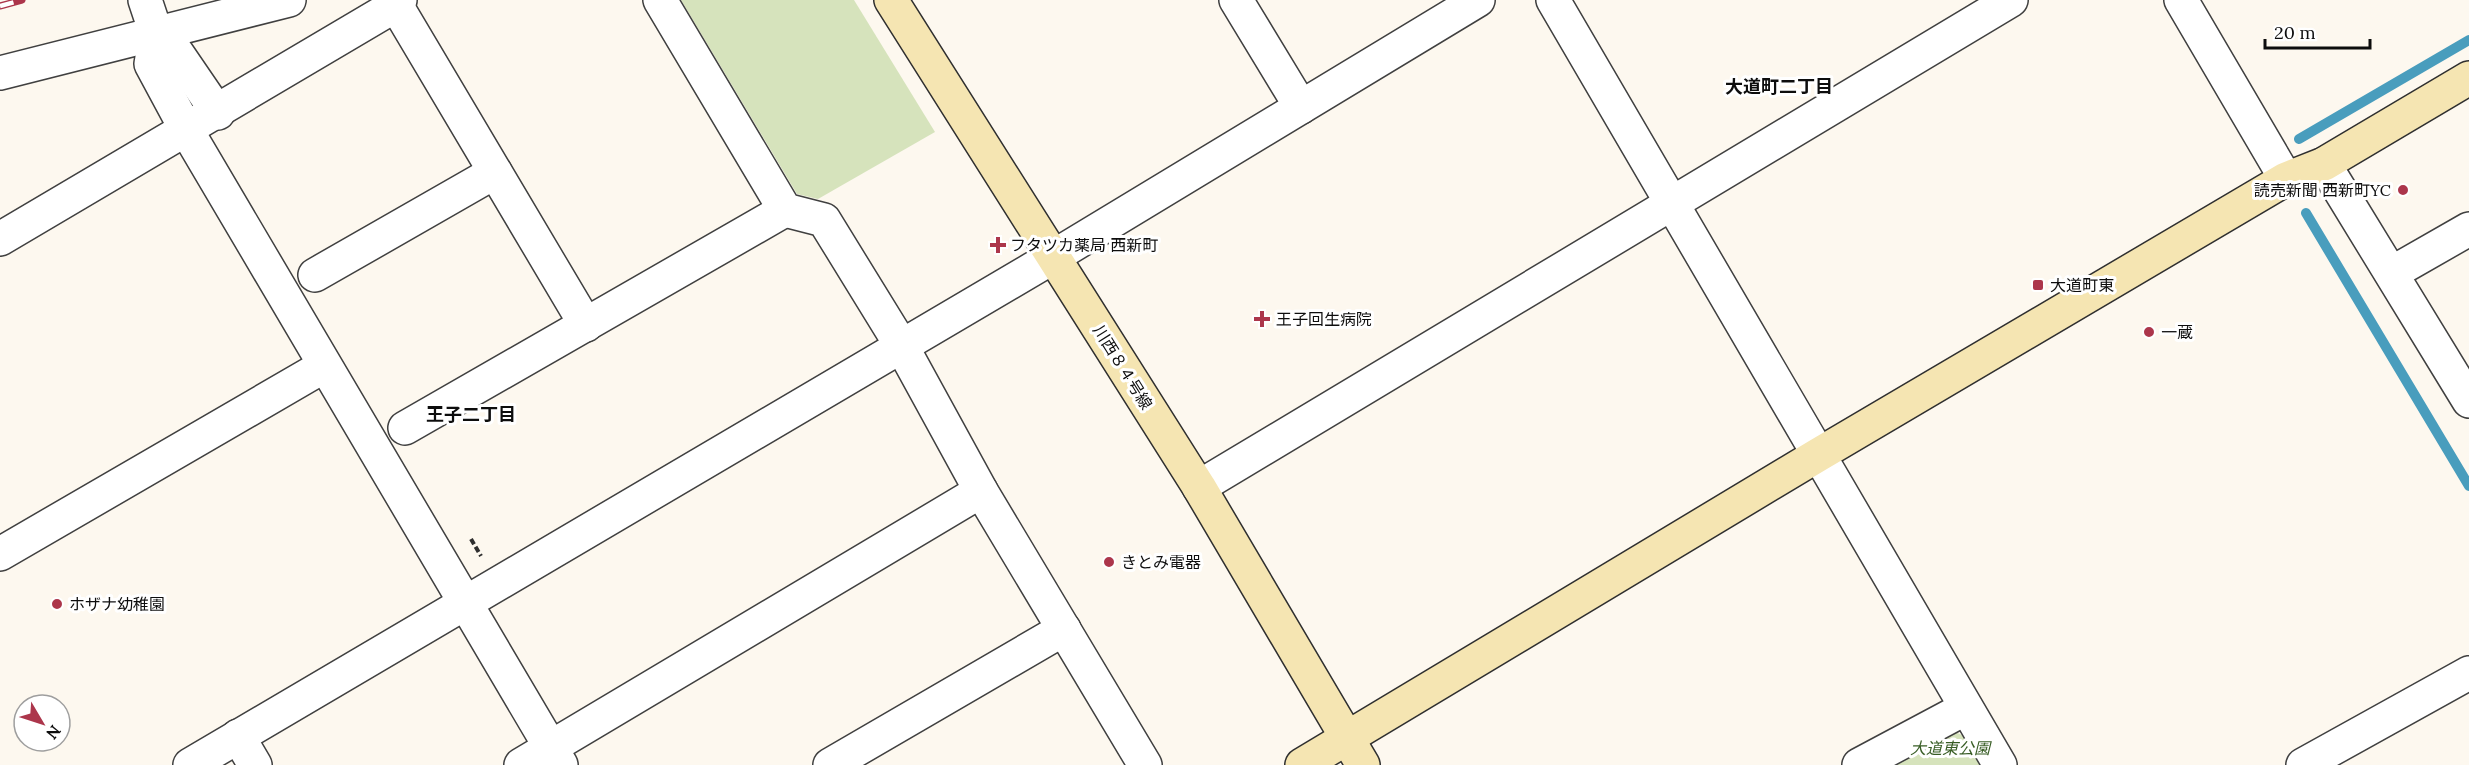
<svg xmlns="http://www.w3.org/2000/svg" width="2469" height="765" font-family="Lora,'Noto Sans JP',serif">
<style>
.green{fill:#d6e3bc}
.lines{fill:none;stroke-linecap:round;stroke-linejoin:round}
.stream{stroke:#499dbd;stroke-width:10}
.street-casing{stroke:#404040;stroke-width:36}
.secondary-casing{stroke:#2f2f2f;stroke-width:36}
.path{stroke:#2f2f2f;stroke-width:4;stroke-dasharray:6 3;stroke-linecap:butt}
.street{stroke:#fff;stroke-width:33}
.secondary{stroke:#f5e5b2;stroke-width:33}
.rail-casing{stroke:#ac364b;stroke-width:7}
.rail{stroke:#fff;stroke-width:4.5;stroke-dasharray:14;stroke-linecap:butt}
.poi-dot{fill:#ac364b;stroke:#fff;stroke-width:2}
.labels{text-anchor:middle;stroke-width:6;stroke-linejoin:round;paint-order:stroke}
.poi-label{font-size:16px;fill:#0d0d0d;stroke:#fff;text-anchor:start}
.street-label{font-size:16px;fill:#0d0d0d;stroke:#fff}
.park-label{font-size:16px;font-style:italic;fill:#385d25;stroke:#fff}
.neighbourhood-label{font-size:18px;font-weight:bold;fill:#0d0d0d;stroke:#fff}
</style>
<rect width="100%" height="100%" fill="#fdf8ef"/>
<g class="green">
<path d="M681,0H854L935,132L818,199L797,194Z"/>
<path d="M1949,729L1964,736L1981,765H1884Z"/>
</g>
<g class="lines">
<g class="stream">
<path d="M2299,139L2469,40"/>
<path d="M2306,213L2469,486"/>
</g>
<defs>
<g id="street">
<path d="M145,0L156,33L151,64L187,131L561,765"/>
<path d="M660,0L785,210L824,220L901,345L981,491L1145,765"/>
<path d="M1236,0L1301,107"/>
<path d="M1553,0L2000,765"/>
<path d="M2181,0L2286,179"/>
<path d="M396,5L586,325"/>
<path d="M156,33L177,53L218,113"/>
<path d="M0,73L289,0"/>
<path d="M2324,164L2469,401"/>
<path d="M0,239L396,5L400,0"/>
<path d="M2392,273L2469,229"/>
<path d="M315,275L495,172"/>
<path d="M405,428L785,210"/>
<path d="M1199,487L2011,0"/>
<path d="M0,554L324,366"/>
<path d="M238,736L255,765"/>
<path d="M190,765L1053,257L1478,0"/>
<path d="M521,765L981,491"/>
<path d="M830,765L1064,629"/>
<path d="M1859,765L1966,708"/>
<path d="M2303,765L2469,673"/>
</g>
<g id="secondary">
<path d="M891,0L1199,487L1363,765"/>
<path d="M1302,765L1818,455L2286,179L2324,164L2469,78"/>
</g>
</defs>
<use href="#street" class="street-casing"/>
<use href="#secondary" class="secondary-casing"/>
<path class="path" d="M471,539L481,556"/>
<use href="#street" class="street"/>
<use href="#secondary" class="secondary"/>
<defs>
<path id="rail" d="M0,6L22,0"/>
</defs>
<use href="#rail" class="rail-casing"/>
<use href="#rail" class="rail"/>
</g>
<g class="poi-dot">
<circle cx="2403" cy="190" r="6"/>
<path d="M995 236h6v6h6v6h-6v6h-6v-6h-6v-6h6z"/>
<rect x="2032" y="279" width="12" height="12" rx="3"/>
<path d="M1259 310h6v6h6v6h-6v6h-6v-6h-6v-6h6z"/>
<circle cx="2149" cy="332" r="6"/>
<circle cx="1109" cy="562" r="6"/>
<circle cx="57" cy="604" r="6"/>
</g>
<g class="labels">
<g class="poi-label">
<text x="2391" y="196" text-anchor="end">読売新聞 西新町YC</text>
<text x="1010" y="251">フタツカ薬局 西新町</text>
<text x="2050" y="291">大道町東</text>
<text x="1276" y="325">王子回生病院</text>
<text x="2161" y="338">一蔵</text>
<text x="1121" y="568">きとみ電器</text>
<text x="69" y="610">ホザナ幼稚園</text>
</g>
<g class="street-label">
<text transform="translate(1123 367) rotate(58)" y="6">川西８４号線</text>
</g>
<g class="park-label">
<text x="1950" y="754">大道東公園</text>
</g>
<g class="neighbourhood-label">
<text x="1779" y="93">大道町二丁目</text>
<text x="471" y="421">王子二丁目</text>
</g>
</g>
<g transform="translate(42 723) rotate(129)"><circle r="28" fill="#ffffff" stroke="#9e9e9e" stroke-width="1.5"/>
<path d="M0-4.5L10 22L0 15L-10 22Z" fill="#ac364b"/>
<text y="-9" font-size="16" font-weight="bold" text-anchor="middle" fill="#0d0d0d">N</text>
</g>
<path d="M2265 39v9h105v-9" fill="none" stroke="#0d0d0d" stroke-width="3"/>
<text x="2274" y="39" font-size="18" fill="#0d0d0d" stroke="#ffffff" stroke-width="4.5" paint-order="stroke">20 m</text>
</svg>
